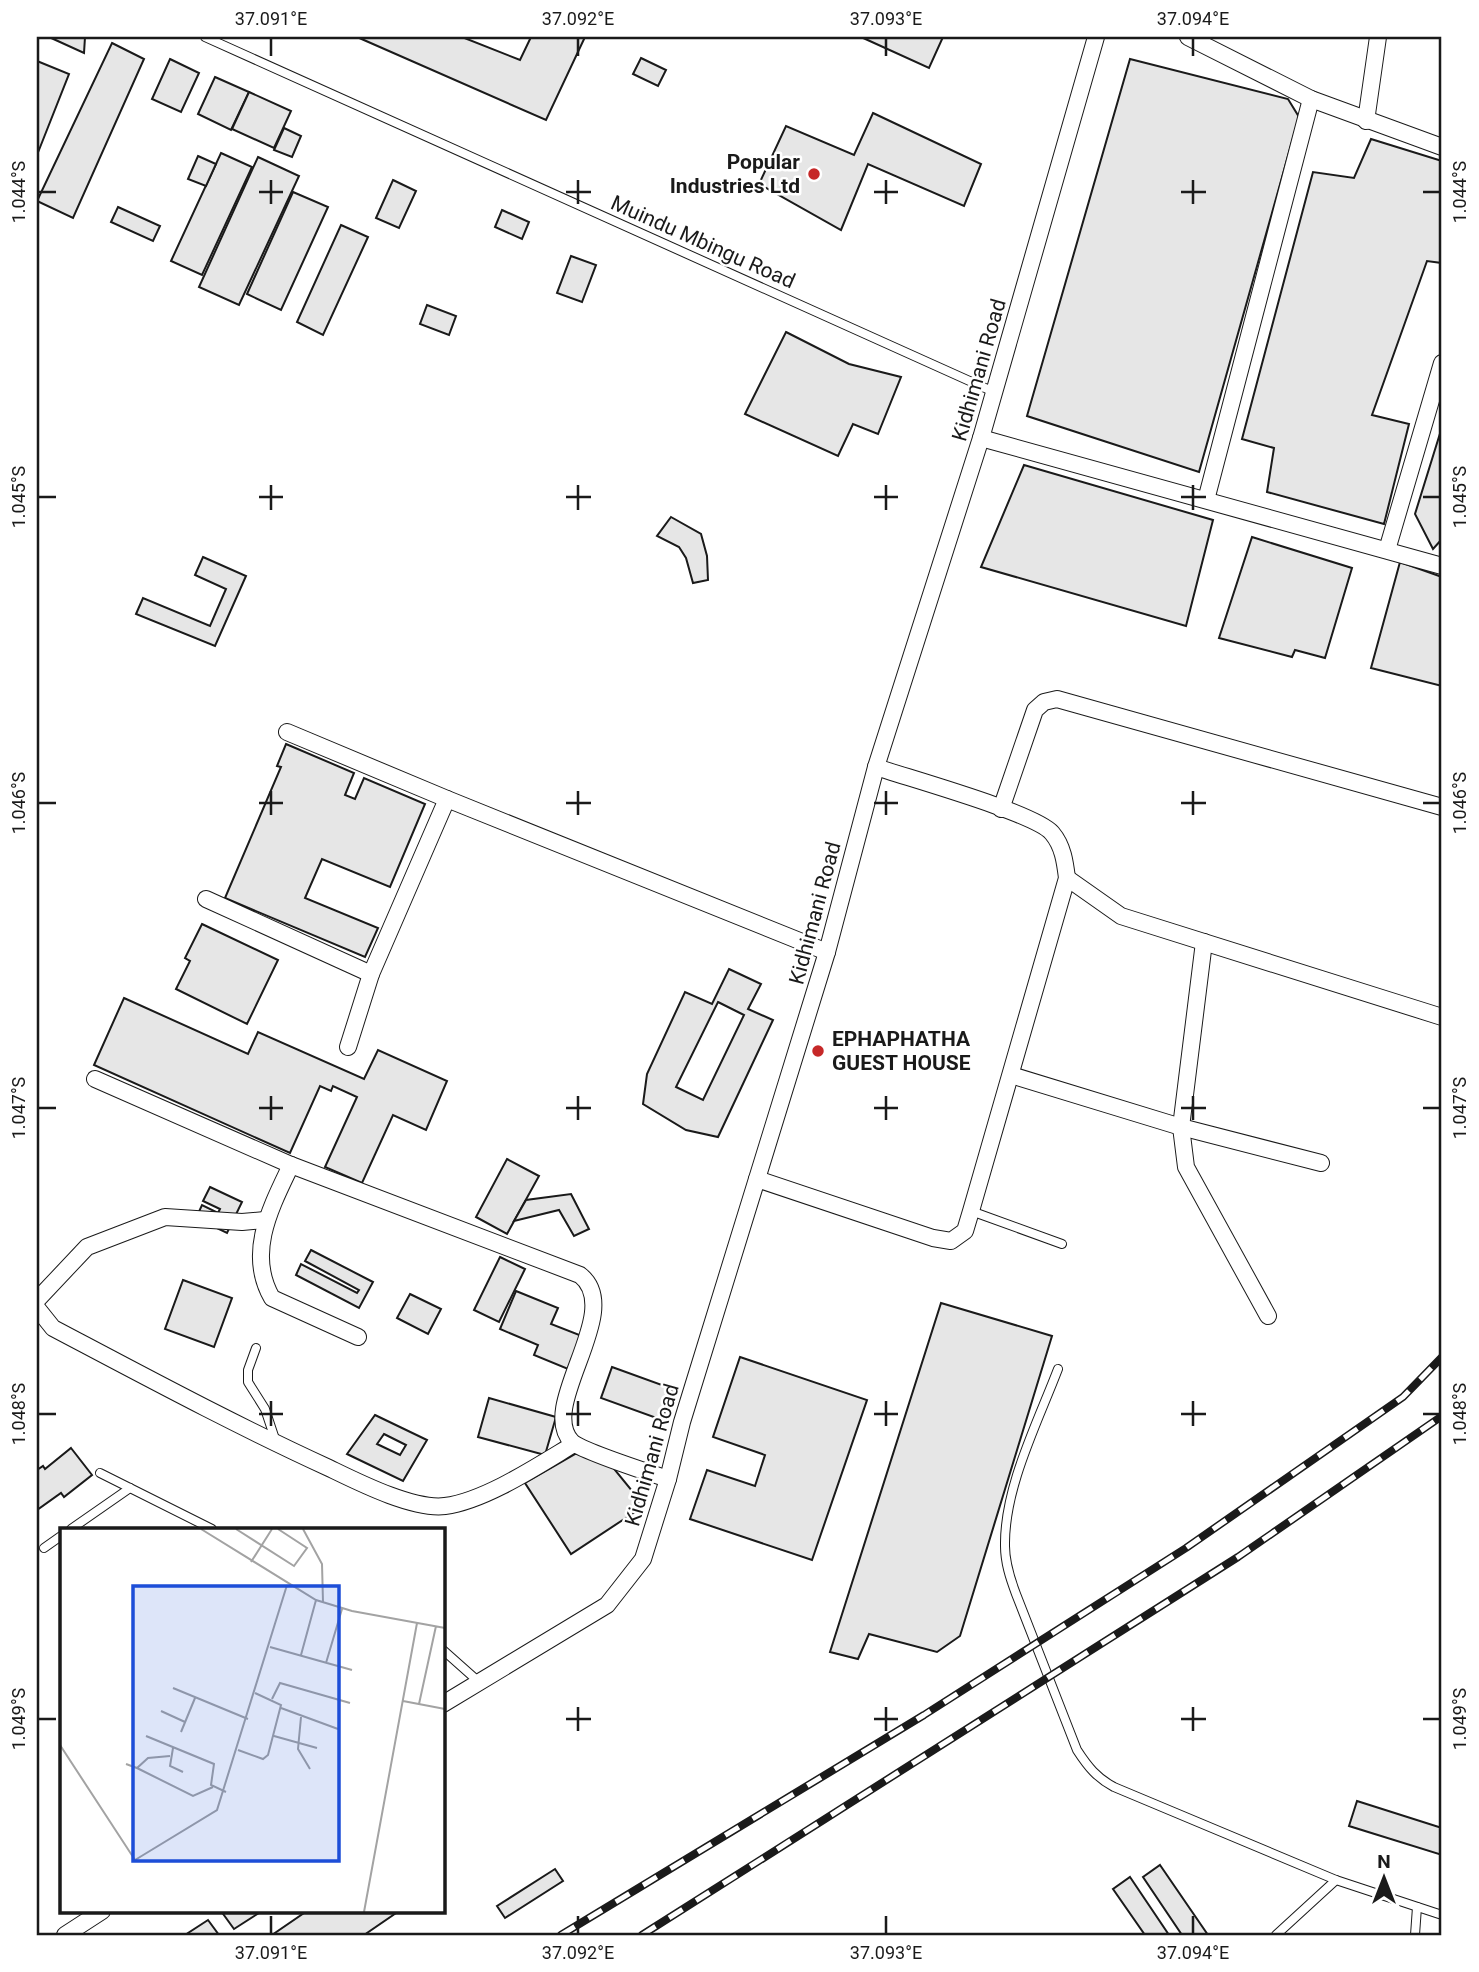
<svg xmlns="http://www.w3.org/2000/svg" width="1479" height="1972" font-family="Roboto,sans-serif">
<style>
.building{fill:#e6e6e6;stroke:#1a1a1a;stroke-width:2;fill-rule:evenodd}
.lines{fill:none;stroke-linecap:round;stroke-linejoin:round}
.lane-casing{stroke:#1a1a1a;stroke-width:10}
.street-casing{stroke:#1a1a1a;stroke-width:18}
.lane{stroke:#fff;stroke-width:8}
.street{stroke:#fff;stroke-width:16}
.rail-casing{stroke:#1a1a1a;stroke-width:8}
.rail{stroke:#fff;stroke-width:5;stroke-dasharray:16;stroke-linecap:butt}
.ticks{fill:none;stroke:#1a1a1a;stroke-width:2.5}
.poi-dot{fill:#c62828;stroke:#fff;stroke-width:2.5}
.labels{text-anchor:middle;stroke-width:5;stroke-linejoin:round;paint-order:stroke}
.poi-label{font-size:21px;font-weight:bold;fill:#1a1a1a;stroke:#fff;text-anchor:end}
.street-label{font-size:21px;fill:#1a1a1a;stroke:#fff}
.inset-road{fill:none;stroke:#a3a3a3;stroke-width:2}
.view{fill:#1d4ed8;fill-opacity:0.15;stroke:#1d4ed8;stroke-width:3.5}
.inset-edge{fill:none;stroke:#1a1a1a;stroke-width:3.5}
.neatline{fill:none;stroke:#1a1a1a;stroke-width:2.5}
.ticks-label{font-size:18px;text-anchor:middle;fill:#1a1a1a}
</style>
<rect width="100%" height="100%" fill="#fff"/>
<g class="building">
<path d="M49,37H85L84,53Z"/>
<path d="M357,37H462L520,60L531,37H585L546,120Z"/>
<path d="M861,37H943L929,68Z"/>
<path d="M112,43L144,59L73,218L37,201Z"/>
<path d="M641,58L666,70L658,86L633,74Z"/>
<path d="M170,59L199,73L181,112L152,99Z"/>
<path d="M1130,59L1288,99L1299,117L1199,472L1027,416Z"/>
<path d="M37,61L69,74L37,155Z"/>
<path d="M215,77L249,92L231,130L198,114Z"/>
<path d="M249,92L291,111L274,148L232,129Z"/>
<path d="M873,113L981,164L964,206L868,164L841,230L759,184L786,126L854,155Z"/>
<path d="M284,128L301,136L292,157L274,150Z"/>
<path d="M1371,139L1442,161V263L1427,261L1372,415L1409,424L1384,524L1267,492L1274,448L1242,439L1313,172L1354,178Z"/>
<path d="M221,153L252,167L202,275L171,261Z"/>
<path d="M198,156L216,164L206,186L188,179Z"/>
<path d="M258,157L299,176L239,305L199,287Z"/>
<path d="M393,180L416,191L399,228L376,218Z"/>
<path d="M293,192L328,207L281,310L247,294Z"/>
<path d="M118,207L160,226L153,241L111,222Z"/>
<path d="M502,210L529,222L522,239L495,227Z"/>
<path d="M341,225L368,237L323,335L297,322Z"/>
<path d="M571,256L596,265L582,302L557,293Z"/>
<path d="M427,305L456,316L449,335L420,324Z"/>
<path d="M786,332L849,364L901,377L878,434L853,424L838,456L745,414Z"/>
<path d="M1442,427V539L1433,549L1415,514Z"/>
<path d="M1024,465L1213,520L1186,626L981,567Z"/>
<path d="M671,517L701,534L707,556L708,580L693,583L686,558L679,547L657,536Z"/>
<path d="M1252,537L1352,568L1325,658L1295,650L1292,657L1219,638Z"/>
<path d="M203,557L246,576L215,646L136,614L143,598L210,626L226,589L195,575Z"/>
<path d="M1400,562L1442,577V686L1371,668Z"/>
<path d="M286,744L354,773L345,795L355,799L364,778L425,804L390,887L322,859L305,898L378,928L365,957L225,898L281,767L277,766Z"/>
<path d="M202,924L278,960L247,1024L176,989L190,961L185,958Z"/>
<path d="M729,969L761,984L748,1009L773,1020L718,1137L686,1130L643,1104L647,1074L685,992L712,1004ZM718,1002L744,1015L703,1100L676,1087Z"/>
<path d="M124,998L248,1054L258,1032L364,1079L378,1050L447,1081L426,1130L393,1115L362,1183L325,1167L357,1097L333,1086L331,1091L320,1086L290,1153L94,1065Z"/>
<path d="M507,1159L539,1176L507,1234L476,1217Z"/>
<path d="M210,1187L242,1202L227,1233L196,1218L202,1205L218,1213L220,1209L203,1201Z"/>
<path d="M571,1194L589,1229L574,1236L559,1210L514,1221L526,1200Z"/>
<path d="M311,1250L373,1282L359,1308L296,1275L301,1264L357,1293L359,1290L305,1261Z"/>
<path d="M500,1257L525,1269L499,1322L474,1310Z"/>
<path d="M183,1280L232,1298L214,1347L165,1329Z"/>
<path d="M516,1291L558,1308L551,1324L582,1336L568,1369L534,1355L538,1345L500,1329Z"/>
<path d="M410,1294L441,1309L428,1334L397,1318Z"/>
<path d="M941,1303L1052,1336L960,1636L937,1652L869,1634L858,1659L830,1652Z"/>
<path d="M740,1357L867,1400L812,1560L690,1519L707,1470L755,1486L765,1455L713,1437Z"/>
<path d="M612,1367L673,1389L662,1420L601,1398Z"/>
<path d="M489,1398L556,1417L545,1455L478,1437Z"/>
<path d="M375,1415L427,1440L403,1481L347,1454ZM384,1434L406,1445L400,1455L377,1444Z"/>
<path d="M71,1448L92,1475L64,1497L61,1493L37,1510V1470L43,1466L45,1469Z"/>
<path d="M577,1453L611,1465L633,1492L641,1508L571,1554L525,1483Z"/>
<path d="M1357,1801L1442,1828V1855L1349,1826Z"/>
<path d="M1160,1865L1208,1935H1182L1143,1877Z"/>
<path d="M555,1869L563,1881L505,1918L497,1906Z"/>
<path d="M1130,1877L1169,1935H1145L1113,1889Z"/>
<path d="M221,1911H262L234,1929Z"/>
<path d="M307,1911H399L364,1935H272Z"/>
<path d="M208,1920L219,1935H185Z"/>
</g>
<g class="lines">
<defs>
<g id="lane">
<path d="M205,37L994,392"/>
<path d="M971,1211L1062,1244"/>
<path d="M256,1348L248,1370V1382L265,1409L276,1442"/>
<path d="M1058,1369C1037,1424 1004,1488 1005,1546C1005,1563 1010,1578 1016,1594L1077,1750C1088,1767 1097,1778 1114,1787L1336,1880L1442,1915"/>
<path d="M100,1473L212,1529"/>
<path d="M71,1529L130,1488"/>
<path d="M44,1548L61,1536"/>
<path d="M443,1650L479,1682"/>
<path d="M1276,1935L1336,1880"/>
<path d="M1415,1935L1417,1907"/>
</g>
<g id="street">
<path d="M1188,37L1311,99L1442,147"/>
<path d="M1366,121L1378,37"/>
<path d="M981,438L1442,566"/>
<path d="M1206,500L1311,99"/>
<path d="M1387,550L1442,363"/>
<path d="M287,732L447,799L827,952"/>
<path d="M1001,809L1035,710L1044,702L1057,699L1442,807"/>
<path d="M1067,878L1121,916L1442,1017"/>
<path d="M206,899L371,974"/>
<path d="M1204,942L1181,1127L1186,1167L1268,1316"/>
<path d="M348,1047L371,974L447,799"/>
<path d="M1011,1075L1181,1127L1321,1163"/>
<path d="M95,1079L291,1165L580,1275C626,1311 536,1406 572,1442C582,1451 650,1473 668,1479"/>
<path d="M291,1165C271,1207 246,1253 272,1298L358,1337"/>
<path d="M757,1179L933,1238L951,1241L965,1231L971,1211L1067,878C1065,862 1063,846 1052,833C1035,813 908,778 876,767"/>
<path d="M37,1300L87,1247L165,1217L242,1222L265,1220"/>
<path d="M37,1308L53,1328C144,1376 235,1425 329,1468C358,1482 413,1510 445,1506C485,1501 539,1465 574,1444"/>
<path d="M443,1704L607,1605L643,1559L668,1479L682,1422L827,952L876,767L981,438L1096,37"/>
<path d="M65,1935L102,1911"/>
</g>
</defs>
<use href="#lane" class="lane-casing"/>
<use href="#street" class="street-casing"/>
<use href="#lane" class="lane"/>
<use href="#street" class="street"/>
<defs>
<g id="rail">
<path d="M561,1935L924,1715L1186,1548L1403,1397L1442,1357"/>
<path d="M642,1935L1238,1557L1442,1416"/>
</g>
</defs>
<use href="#rail" class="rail-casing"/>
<use href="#rail" class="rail"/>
</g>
<path class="ticks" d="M271,38V56M578,38V56M886,38V56M1193,38V56M271,180V204M578,180V204M886,180V204M1193,180V204M38,192H56M259,192H283M566,192H591M874,192H898M1181,192H1206M1423,192H1440M271,485V510M578,485V510M886,485V510M1193,485V510M38,497H56M259,497H283M566,497H591M874,497H898M1181,497H1206M1423,497H1440M271,791V815M578,791V815M886,791V815M1193,791V815M38,803H56M259,803H283M566,803H591M874,803H898M1181,803H1206M1423,803H1440M271,1096V1120M578,1096V1120M886,1096V1120M1193,1096V1120M38,1108H56M259,1108H283M566,1108H591M874,1108H898M1181,1108H1206M1423,1108H1440M271,1401V1426M578,1401V1426M886,1401V1426M1193,1401V1426M38,1414H56M259,1414H283M566,1414H591M874,1414H898M1181,1414H1206M1423,1414H1440M578,1707V1731M886,1707V1731M1193,1707V1731M38,1719H56M566,1719H591M874,1719H898M1181,1719H1206M1423,1719H1440M271,1916V1934M578,1916V1934M886,1916V1934M1193,1916V1934"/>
<g class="poi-dot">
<circle cx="814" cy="174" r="7"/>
<circle cx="818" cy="1051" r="7"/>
</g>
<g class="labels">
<g class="poi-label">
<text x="800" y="169">Popular<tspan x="800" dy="24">Industries Ltd</tspan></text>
<text x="832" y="1046" text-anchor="start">EPHAPHATHA<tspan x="832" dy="24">GUEST HOUSE</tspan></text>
</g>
<g class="street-label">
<text transform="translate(703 242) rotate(24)" y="7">Muindu Mbingu Road</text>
<text transform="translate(979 370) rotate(-74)" y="7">Kidhimani Road</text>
<text transform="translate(815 913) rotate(-75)" y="7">Kidhimani Road</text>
<text transform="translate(652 1455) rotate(-74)" y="7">Kidhimani Road</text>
</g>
</g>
<g transform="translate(60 1528)">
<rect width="385" height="385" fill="#fff"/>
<path class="inset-road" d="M141,1L256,72L292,83L385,100M176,1L234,38L247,20L218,1M243,1L262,36L263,74M191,34L212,1M210,119L292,142M241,127L256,72M266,135L282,81M113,160L188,191M212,171L220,155L290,175M343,173L385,181M359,176L376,98M221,180L278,201M101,183L125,194M241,189L238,221L250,241M121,204L135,170M86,208L154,236L151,257L166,264M214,208L257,220M0,217L75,332L157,282L227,57M113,220L110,238L123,244M178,222L203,231L208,227L221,177L195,165M66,236L77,240L88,230L110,228M77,240L133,268L153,259M304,384L357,95"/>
<path class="view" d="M73,58H279V333H73Z"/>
<rect width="385" height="385" class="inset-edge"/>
</g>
<rect width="1479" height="1972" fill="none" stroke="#ffffff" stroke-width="77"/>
<g transform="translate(1384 1878)" stroke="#ffffff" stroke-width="5" paint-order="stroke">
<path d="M0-5L12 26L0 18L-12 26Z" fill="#1a1a1a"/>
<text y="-10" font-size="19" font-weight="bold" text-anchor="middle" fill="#1a1a1a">N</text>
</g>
<rect x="38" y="38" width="1402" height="1896" class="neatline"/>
<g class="ticks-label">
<text x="271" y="25">37.091°E</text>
<text x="578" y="25">37.092°E</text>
<text x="886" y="25">37.093°E</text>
<text x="1193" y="25">37.094°E</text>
<text transform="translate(19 192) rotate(-90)" y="6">1.044°S</text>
<text transform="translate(1460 192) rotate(-90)" y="6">1.044°S</text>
<text transform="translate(19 497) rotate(-90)" y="6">1.045°S</text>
<text transform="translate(1460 497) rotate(-90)" y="6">1.045°S</text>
<text transform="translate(19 803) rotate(-90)" y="6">1.046°S</text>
<text transform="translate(1460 803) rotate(-90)" y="6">1.046°S</text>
<text transform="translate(19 1108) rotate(-90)" y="6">1.047°S</text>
<text transform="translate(1460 1108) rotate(-90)" y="6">1.047°S</text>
<text transform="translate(19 1414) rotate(-90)" y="6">1.048°S</text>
<text transform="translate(1460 1414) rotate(-90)" y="6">1.048°S</text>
<text transform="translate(19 1719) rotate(-90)" y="6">1.049°S</text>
<text transform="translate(1460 1719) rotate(-90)" y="6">1.049°S</text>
<text x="271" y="1959">37.091°E</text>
<text x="578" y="1959">37.092°E</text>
<text x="886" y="1959">37.093°E</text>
<text x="1193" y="1959">37.094°E</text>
</g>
</svg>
